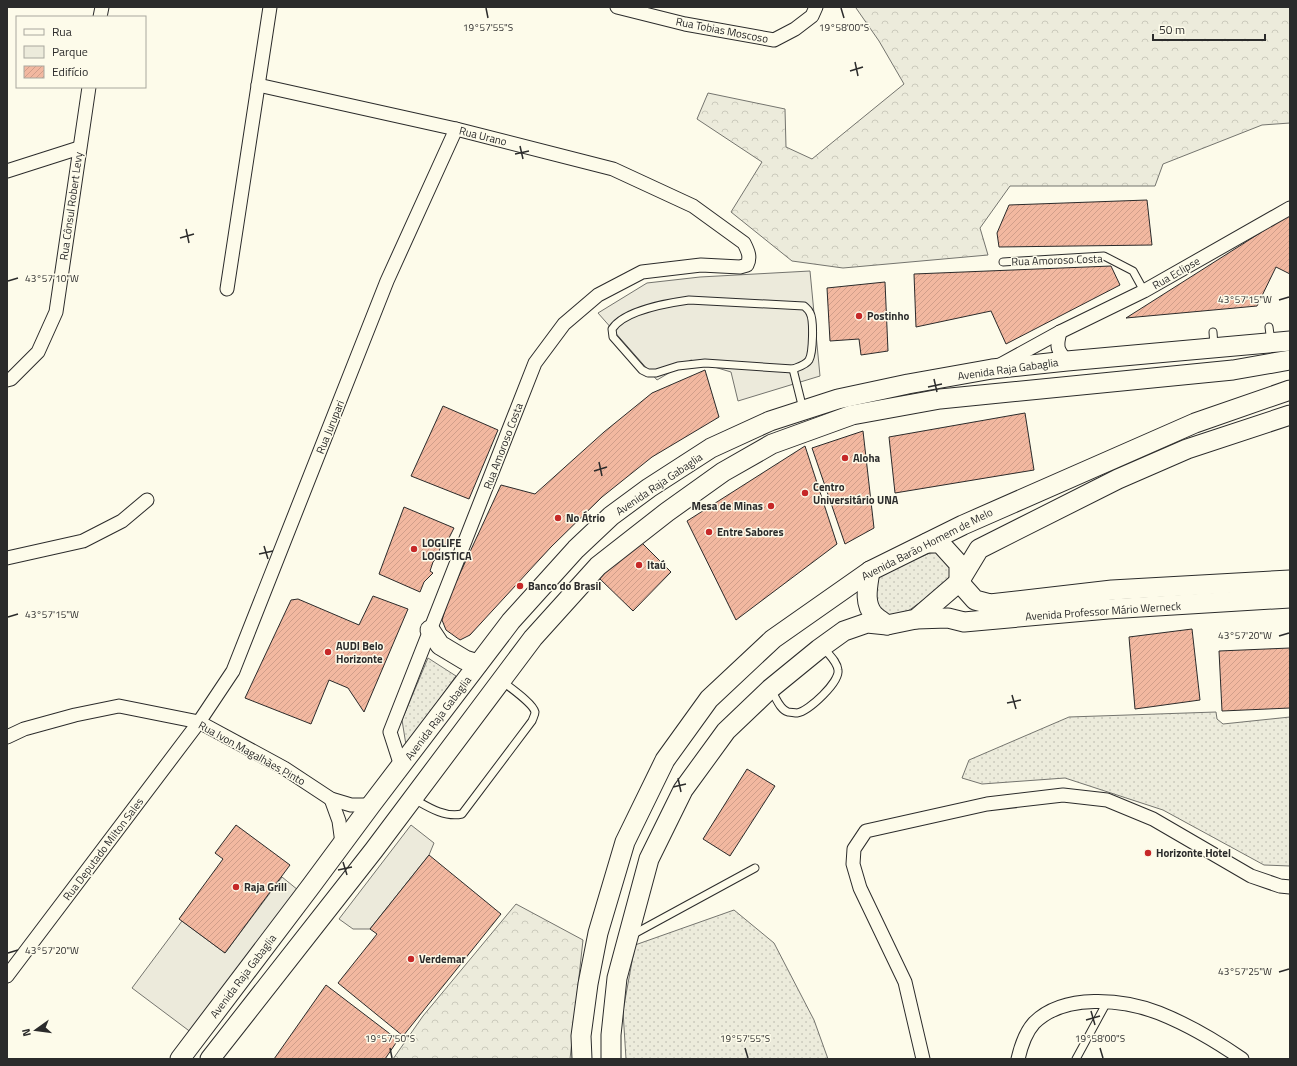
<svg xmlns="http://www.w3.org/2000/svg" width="1297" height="1066" font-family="'Titillium Web',sans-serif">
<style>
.green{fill:url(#green-dots);stroke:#74746e}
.forest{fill:url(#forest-crowns);stroke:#74746e}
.parking{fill:#eceadb;stroke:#74746e}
.building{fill:url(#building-hatch);stroke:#2b2b2b}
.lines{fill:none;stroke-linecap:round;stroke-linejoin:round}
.service-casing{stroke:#2b2b2b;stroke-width:9}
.minor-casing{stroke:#2b2b2b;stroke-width:15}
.secondary-casing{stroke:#2b2b2b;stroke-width:21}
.service{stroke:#fdfbea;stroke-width:7}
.minor{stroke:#fdfbea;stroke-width:13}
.secondary{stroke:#fdfbea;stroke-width:19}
.ticks{fill:none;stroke:#2b2b2b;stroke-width:1.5}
.poi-dot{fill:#c62828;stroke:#fdfbea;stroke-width:1.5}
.labels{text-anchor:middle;stroke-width:3;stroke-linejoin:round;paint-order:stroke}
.street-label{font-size:11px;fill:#2b2b2b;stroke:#fdfbea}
.poi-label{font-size:11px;font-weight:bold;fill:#2b2b2b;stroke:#fdfbea;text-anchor:start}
.ticks-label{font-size:10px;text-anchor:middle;fill:#2b2b2b;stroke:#fdfbea;stroke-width:3;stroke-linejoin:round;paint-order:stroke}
</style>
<defs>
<pattern id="green-dots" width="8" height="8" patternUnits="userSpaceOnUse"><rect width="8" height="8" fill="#ecebdb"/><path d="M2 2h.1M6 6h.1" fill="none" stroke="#cbcabc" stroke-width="1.8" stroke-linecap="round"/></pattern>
<pattern id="forest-crowns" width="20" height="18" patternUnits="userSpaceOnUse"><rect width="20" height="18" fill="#ecebdb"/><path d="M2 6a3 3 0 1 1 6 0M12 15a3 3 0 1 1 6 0" fill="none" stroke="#cbcabc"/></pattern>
<pattern id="building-hatch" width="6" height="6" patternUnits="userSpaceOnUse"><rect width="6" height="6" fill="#f2b8a0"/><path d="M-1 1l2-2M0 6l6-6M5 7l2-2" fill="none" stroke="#d09e8a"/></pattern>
</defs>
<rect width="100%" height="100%" fill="#fdfbea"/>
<g class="green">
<path d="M939,552L947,558L952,574L947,583L908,611L894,616L887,615L874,603V588L881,574L930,553Z"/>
<path d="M428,658L456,676L406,745L402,720Z"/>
<path d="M1216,712L1217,719L1223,724L1290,717V866L1264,865L1163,810L1065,778L982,784L962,778L969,760L1069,717Z"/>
<path d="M734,910L774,943L814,1020L828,1059H626L623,1011L635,945Z"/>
</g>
<g class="forest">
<path d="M857,7H1290V123L1262,125L1163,164L1155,186H1010L980,228L988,255L843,268L792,261L731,212L762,162L697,119L708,93L785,109L786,147L812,159L904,84L879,41L856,8Z"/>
<path d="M516,904L583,940L570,1059H393L423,1016Z"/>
</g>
<g class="parking">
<path d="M810,271L820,376L738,401L731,372L691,360L657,380L598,313L647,283L700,277Z"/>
<path d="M411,825L434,843L429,855L370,929H353L339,919Z"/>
<path d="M282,877L298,890L192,1033L132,988L182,921L225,953Z"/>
</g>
<g class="building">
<path d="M1147,200L1152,245L999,247L997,233L1009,205Z"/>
<path d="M1290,214V274L1276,267L1257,306L1126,318Z"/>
<path d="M1111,266L1120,285L1006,344L991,311L916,327L914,274Z"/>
<path d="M885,282L888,351L861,355L859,339L830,341L827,288Z"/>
<path d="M705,370L719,417L652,457L602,497L551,547L470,635L460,640L446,630L442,620L449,597L501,485L535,494L604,432L652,393Z"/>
<path d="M443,406L498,430L469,499L411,476Z"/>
<path d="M1025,413L1034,470L895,493L889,437Z"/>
<path d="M863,431L874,528L845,544L812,448Z"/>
<path d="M805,446L837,544L736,620L687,521Z"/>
<path d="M404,507L454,528L444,548L441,545L440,548L439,552L441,553L433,562L430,571L433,573L424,582L420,592L379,574Z"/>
<path d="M638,539L671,572L633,611L599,578Z"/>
<path d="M373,596L408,609L364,712L348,688L329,680L311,724L245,698L291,600L298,599L359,625Z"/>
<path d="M1192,629L1200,700L1135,709L1129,637Z"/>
<path d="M1290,648V708L1222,711L1219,651Z"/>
<path d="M747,769L775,786L730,856L703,839Z"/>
<path d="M236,825L290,865L225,953L179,919L223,859L215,853Z"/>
<path d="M429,855L501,914L403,1036L338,983L377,934L370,929Z"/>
<path d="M326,985L398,1040L385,1059H274Z"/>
</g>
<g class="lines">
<defs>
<g id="service">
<path d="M1003,262L1104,256L1133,271L1144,291"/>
<path d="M689,300L804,306C806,308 809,310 810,313C814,320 813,353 809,360C806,365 798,367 793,369L705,363L678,366L656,373H648L642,370L613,337L612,329C624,310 668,303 689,300Z"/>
<path d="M1269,327L1271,342"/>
<path d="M1213,332L1214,346"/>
<path d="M793,369L803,409"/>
<path d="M771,690C776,697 779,709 788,712C790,712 795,713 797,713C809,711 840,682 838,670C837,661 828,654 823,647"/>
<path d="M414,799C428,807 445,818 462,814L532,721C533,718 535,715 535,712C533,703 509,687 502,681"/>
<path d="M632,935L755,868"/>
<path d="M1076,1059L1107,1002"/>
</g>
<g id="minor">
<path d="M617,7L685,24L774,40L795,29L812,16L816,7"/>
<path d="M100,17L102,7"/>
<path d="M258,85L456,129L613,169L693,206L744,243C748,251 751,257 747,265L740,267L701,265L642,272L598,295L564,324L535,363L390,732L401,766"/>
<path d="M7,171L79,148"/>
<path d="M227,289L270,7"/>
<path d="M1060,332C1056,347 1057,350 1067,361"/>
<path d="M1000,365L1060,332L1144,291L1290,208"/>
<path d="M7,380L11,379L38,352L56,312L89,87"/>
<path d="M7,558L83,541L122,521L147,500"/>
<path d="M7,737L24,729L75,715L119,706L199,722L284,768L331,799L351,805H371"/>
<path d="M331,799L339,821L342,843"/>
<path d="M7,976L199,722L233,671L387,281L456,129"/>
<path d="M923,1059L905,982L860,888L853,864L854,849L866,831L987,804L1063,795L1107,800L1153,819L1251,876L1280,886L1290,887"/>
<path d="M1018,1059C1021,1046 1025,1033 1034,1023C1064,993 1123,999 1159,1013C1189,1025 1216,1041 1242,1059"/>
</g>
<g id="secondary">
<path d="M927,543H940L959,564V582"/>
<path d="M870,571C868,585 863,603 874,615C878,619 883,622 887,625"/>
<path d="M959,582L975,600L990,604L1112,590L1290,580"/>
<path d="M916,619L948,618L964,622L1108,609L1290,598"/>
<path d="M430,630L440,645L465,660L478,664"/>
<path d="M180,1059L311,886L371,805L511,621L576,549L611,516L649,488L711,448L770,421L838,399L908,384L992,369L1067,361L1290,341"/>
<path d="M210,1059L374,850L533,638L598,566L667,512L723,472L772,444L852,415L940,399L1233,370L1290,360"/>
<path d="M582,1059L581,1036L588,984L598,933L625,842L665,760L709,699L773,639L870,571L963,525L1195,423L1290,390"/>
<path d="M611,1059V1035L617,978L649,859L683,790L726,731L770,689L819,649L844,631L867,623L887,625L916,619L959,582L979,549L1118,479L1187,449L1290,415"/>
</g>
</defs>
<use href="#service" class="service-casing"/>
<use href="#minor" class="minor-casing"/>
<use href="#secondary" class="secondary-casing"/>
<use href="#service" class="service"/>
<use href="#minor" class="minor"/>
<use href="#secondary" class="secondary"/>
</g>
<path class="ticks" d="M486,8L488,18M841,8L844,18M855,62L858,76M850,71L863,67M520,146L523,159M515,154L529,151M186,229L189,243M180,238L194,234M8,281L18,278M1279,300L1289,297M934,379L937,392M928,387L942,384M599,462L602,476M594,471L607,467M264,546L268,559M259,554L273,551M8,617L18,614M1279,636L1289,633M1012,695L1016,709M1007,703L1021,700M678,778L681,792M673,787L686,784M343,862L347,875M338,870L352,867M8,953L18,950M1279,972L1289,969M1091,1011L1095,1025M1086,1020L1100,1016M390,1048L392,1058M745,1048L748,1058M1100,1048L1103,1058"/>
<g class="poi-dot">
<circle cx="859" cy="316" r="4"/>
<circle cx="845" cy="458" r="4"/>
<circle cx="805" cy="493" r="4"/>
<circle cx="771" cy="506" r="4"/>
<circle cx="558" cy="518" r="4"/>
<circle cx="709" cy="532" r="4"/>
<circle cx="414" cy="549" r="4"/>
<circle cx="639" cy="565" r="4"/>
<circle cx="520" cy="586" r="4"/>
<circle cx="328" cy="652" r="4"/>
<circle cx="1148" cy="853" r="4"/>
<circle cx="236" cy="887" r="4"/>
<circle cx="411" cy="959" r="4"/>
</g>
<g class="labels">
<g class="street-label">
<text transform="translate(722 30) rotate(11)" y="4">Rua Tobias Moscoso</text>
<text transform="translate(483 136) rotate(14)" y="4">Rua Urano</text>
<text transform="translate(71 206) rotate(-82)" y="4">Rua Cônsul Robert Levy</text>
<text transform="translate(1057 260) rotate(-2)" y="4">Rua Amoroso Costa</text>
<text transform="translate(1176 273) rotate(-30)" y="4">Rua Eclipse</text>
<text transform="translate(1008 369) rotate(-8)" y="4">Avenida Raja Gabaglia</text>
<text transform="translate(330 427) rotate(-68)" y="4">Rua Jurupari</text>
<text transform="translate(503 446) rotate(-69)" y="4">Rua Amoroso Costa</text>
<text transform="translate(659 484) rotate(-34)" y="4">Avenida Raja Gabaglia</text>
<text transform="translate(927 544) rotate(-27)" y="4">Avenida Barão Homem de Melo</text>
<text transform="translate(1103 611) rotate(-4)" y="4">Avenida Professor Mário Werneck</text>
<text transform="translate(438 718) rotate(-53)" y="4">Avenida Raja Gabaglia</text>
<text transform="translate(252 753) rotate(29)" y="4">Rua Ivon Magalhães Pinto</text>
<text transform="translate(103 849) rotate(-53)" y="4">Rua Deputado Milton Sales</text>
<text transform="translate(243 976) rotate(-53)" y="4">Avenida Raja Gabaglia</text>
</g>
<g class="poi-label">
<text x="867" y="320">Postinho</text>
<text x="853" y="462">Aloha</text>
<text x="813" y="491">Centro<tspan x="813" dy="13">Universitário UNA</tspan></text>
<text x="763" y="510" text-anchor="end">Mesa de Minas</text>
<text x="566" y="522">No Átrio</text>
<text x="717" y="536">Entre Sabores</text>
<text x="422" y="547">LOGLIFE<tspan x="422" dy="13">LOGISTICA</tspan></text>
<text x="647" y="569">Itaú</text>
<text x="528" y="590">Banco do Brasil</text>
<text x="336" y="650">AUDI Belo<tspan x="336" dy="13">Horizonte</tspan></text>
<text x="1156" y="857">Horizonte Hotel</text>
<text x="244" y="891">Raja Grill</text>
<text x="419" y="963">Verdemar</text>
</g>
</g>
<g class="ticks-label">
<text x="488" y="31">19°57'55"S</text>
<text x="844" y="31">19°58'00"S</text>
<text x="52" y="282">43°57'10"W</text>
<text x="1245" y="303">43°57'15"W</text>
<text x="52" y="618">43°57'15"W</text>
<text x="1245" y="639">43°57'20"W</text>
<text x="52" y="954">43°57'20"W</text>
<text x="1245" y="975">43°57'25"W</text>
<text x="390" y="1042">19°57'50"S</text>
<text x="745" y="1042">19°57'55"S</text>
<text x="1100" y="1042">19°58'00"S</text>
</g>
<rect width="1297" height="1066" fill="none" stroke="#2b2b2b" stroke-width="16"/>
<rect x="16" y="16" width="130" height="72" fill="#fdfbea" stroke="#a9a89e"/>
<rect x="24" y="29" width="20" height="6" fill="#fdfbea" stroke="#a9a89e"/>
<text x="52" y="36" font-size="12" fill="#2b2b2b">Rua</text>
<rect x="24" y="46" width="20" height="12" fill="#ecebdb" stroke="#a9a89e"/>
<text x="52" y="56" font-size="12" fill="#2b2b2b">Parque</text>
<rect x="24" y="66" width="20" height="12" fill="url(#building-hatch)" stroke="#a9a89e"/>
<text x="52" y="76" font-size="12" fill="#2b2b2b">Edifício</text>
<g transform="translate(36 1030) rotate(256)" stroke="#fdfbea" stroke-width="3" paint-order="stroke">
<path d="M0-3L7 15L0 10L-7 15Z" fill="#2b2b2b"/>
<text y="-6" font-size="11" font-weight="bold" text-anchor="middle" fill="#2b2b2b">N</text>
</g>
<path d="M1153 34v6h112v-6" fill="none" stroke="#2b2b2b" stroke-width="2"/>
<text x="1159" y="34" font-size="12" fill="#2b2b2b" stroke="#fdfbea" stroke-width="3" paint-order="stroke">50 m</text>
</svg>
